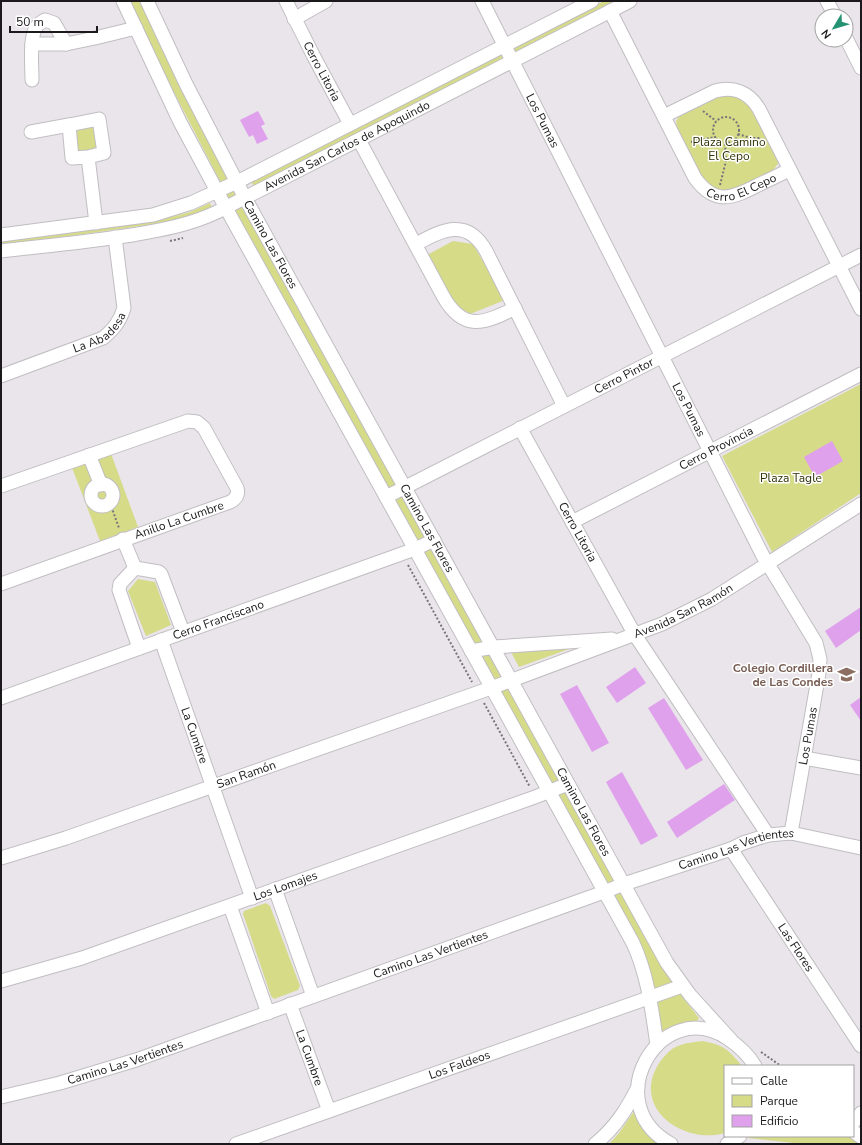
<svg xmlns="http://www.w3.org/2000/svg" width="862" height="1145" font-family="'Nunito Sans',sans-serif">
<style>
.green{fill:#d6db88}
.building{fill:#e0a1ec}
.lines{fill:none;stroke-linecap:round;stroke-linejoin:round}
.minor-casing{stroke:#c1bec2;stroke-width:15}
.path{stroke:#787578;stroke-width:2;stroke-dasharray:2 2;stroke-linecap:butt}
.minor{stroke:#fff;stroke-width:13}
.labels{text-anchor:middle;stroke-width:3;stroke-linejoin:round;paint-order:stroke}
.street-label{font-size:12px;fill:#1b191b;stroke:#fff}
.park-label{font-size:12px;fill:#2f3004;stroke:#fff}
.education-label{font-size:12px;font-weight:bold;fill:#785e54;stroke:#fff;text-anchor:end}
</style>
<rect width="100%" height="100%" fill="#e9e5ea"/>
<g class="green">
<path d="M130,1H141L170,66L246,213L504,673L645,938L681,995L699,1018L696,1023L663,1037L658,1035V1005L653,980L644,954L482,656L237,214L160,65Z"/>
<path d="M604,1H618L517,52L514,51V49L515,47Z"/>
<path d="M501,55L504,57L503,59L254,186L251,182Z"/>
<path d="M722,95L736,97L748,103L779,162L772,172L729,192L712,189L700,175L677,129L676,121L680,115Z"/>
<path d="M96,124L100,150L76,154L72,128Z"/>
<path d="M210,203L213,209L168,222L1,246V240L171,217L190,212Z"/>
<path d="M453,241L473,244L505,300L470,314L451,302L427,255Z"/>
<path d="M861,384V493L772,552L722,456Z"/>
<path d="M110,451L138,527L100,541L71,465Z"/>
<path d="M138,579L155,582L171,625L146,636L128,591Z"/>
<path d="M572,647V648L519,667L511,652Z"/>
<path d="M266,903L270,906L300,986L298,990L274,999L271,996L243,914L244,911Z"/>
<path d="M702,1041C724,1045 728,1049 742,1066H725V1133C683,1145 632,1108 658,1065C663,1057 670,1049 678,1046C685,1043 695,1042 702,1041Z"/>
<path d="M635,1110C641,1126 645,1134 660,1144H609L619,1133Z"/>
<path d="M750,1136H849L859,1144H804L748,1138Z"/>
</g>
<g class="building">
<path d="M258,111L265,124L261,126L268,139L257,144L253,135L249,137L240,120Z"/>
<path d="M832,441L843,461L815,477L804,457Z"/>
<path d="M861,607V630L836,648L825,631Z"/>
<path d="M635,667L646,683L617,703L606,687Z"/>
<path d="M577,685L609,743L592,752L560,694Z"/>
<path d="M861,697V721L850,705Z"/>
<path d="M664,698L703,760L686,770L648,708Z"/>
<path d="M622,772L658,836L641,845L606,782Z"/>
<path d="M724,784L735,800L677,838L667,822Z"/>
</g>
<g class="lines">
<defs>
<g id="minor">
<path d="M123,1L180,122L226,208L633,943C648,976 652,1010 657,1045"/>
<path id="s1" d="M147,1L186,84L245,198L667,963L690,995L731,1040"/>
<path id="s2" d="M286,1L313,55L350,124"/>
<path id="s3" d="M482,1L763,556L816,643L820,659L819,673L791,833"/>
<path d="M827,1L835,16"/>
<path id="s4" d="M610,11L695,178C715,206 733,198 758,185C769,180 779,175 789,170"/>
<path d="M294,19L326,1"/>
<path d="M846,38L861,68"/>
<path d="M32,44H66L95,38L136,28"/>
<path d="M32,80C32,68 29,35 37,26C39,23 42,22 45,20L54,23L66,44"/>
<path d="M664,116L715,91C733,86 749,92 759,109L861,309"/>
<path d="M31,132L69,125"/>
<path d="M359,140L443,296C463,332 484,324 515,308"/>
<path d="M88,157L72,158L69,125L99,119L104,153L88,157L96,223"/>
<path d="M1,235L153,215L191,203L237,182L592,1"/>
<path d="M416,244C442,230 467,217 486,251L564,406"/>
<path id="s5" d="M1,251C45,246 88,242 132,235C161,230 190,225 217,212L630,1"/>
<path id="s6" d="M1,376L103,338C114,329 120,321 124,308L115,237"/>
<path id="s7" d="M520,428L635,635L768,835"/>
<path d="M89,455L101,485"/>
<circle cx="102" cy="495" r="11"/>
<path d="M1,486L188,421L197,422L204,428L237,488C239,494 236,499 230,502L1,584"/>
<path id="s8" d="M386,497L861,255"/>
<path id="s9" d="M572,522L861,374"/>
<path d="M123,539L135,568"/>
<path d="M135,568L159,572L161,574L183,632"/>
<path d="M135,568L120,584L119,590L139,648"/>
<path id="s10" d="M161,640L252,898"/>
<path d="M471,651L494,647L612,639"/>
<path id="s11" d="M1,698L415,549L434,540"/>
<path d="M804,758L861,768"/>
<path id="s12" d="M731,849L861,1046"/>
<path id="s13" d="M1,858L66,838L491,688L662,624L712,599L861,504"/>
<path d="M275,889L313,996"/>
<path d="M230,906L268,1013"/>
<path id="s14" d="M1,981L82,958L535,797L568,784"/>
<path id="s15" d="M290,1004L329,1111"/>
<path id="s16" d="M1,1097L60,1083L136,1060L604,892L624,884L731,849L743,843L768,835L791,833L861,848"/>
<path d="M853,1123L861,1113"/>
<path d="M853,1131L861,1137"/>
<path id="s17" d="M236,1144L682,986"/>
<path d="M595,1144C615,1128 627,1109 638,1087"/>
<path d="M671,1144C597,1104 660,995 727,1038C739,1046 748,1054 755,1066"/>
<path d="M727,1144L740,1136"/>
</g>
</defs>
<use href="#minor" class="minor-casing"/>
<g class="path">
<path d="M703,111L716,121"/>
<circle cx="726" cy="130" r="13"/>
<path d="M738,134L751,138H760"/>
<path d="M691,142L715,137"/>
<path d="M720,185L726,161L725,143"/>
<path d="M170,241L183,238"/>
<path d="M110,503L119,528"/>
<path d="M408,565L472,682"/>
<path d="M484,703L530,787"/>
<path d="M761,1052L781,1066"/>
</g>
<use href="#minor" class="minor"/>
</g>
<defs>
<symbol id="school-bare" viewBox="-9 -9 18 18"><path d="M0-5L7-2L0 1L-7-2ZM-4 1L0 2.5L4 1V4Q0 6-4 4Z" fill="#8d6e63" stroke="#fff" stroke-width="2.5" paint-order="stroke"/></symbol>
</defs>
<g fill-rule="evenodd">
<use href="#school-bare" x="834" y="662" width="25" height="25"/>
</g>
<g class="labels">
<g class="street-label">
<text dy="4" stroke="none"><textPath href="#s2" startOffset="79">Cerro Litoria</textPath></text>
<text dy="4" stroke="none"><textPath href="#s3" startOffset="134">Los Pumas</textPath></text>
<text dy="4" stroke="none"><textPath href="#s5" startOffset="366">Avenida San Carlos de Apoquindo</textPath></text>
<text dy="4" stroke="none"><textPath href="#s4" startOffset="242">Cerro El Cepo</textPath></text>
<text dy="4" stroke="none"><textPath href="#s1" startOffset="273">Camino Las Flores</textPath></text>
<text dy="4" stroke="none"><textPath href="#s6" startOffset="109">La Abadesa</textPath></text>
<text dy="4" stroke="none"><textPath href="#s8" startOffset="267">Cerro Pintor</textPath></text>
<text dy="4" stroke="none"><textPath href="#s3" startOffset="458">Los Pumas</textPath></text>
<text dy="4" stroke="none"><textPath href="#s9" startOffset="162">Cerro Provincia</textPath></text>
<text transform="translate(179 520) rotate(-19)" y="4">Anillo La Cumbre</text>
<text dy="4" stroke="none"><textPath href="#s1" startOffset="597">Camino Las Flores</textPath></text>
<text dy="4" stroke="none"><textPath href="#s7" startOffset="119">Cerro Litoria</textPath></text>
<text dy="4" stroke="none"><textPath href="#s13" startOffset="726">Avenida San Ramón</textPath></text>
<text dy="4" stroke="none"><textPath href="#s11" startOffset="231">Cerro Franciscano</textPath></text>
<text dy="4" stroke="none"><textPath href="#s10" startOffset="101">La Cumbre</textPath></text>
<text transform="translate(808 736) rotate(-80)" y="4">Los Pumas</text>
<text dy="4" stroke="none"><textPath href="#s13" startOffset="259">San Ramón</textPath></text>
<text dy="4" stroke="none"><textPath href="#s1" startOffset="921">Camino Las Flores</textPath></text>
<text dy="4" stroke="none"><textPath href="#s16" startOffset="777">Camino Las Vertientes</textPath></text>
<text dy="4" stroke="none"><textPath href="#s14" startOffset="300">Los Lomajes</textPath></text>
<text dy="4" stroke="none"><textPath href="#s12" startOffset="118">Las Flores</textPath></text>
<text dy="4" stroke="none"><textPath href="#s16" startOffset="453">Camino Las Vertientes</textPath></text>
<text dy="4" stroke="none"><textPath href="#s15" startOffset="57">La Cumbre</textPath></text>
<text dy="4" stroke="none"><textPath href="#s16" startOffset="129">Camino Las Vertientes</textPath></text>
<text dy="4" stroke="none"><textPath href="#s17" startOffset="237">Los Faldeos</textPath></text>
</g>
<g class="park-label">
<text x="729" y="146">Plaza Camino<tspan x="729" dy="14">El Cepo</tspan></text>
<text x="791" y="482">Plaza Tagle</text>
</g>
<g class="education-label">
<text x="833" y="672">Colegio Cordillera<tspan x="833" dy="14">de Las Condes</tspan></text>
</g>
</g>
<rect width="862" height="1145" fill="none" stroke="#1b191b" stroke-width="4"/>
<rect x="724" y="1065" width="130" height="72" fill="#ffffff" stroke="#a4a3a4"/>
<rect x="732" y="1078" width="20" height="6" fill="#ffffff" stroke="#a4a3a4"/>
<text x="760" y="1085" font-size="12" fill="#1b191b">Calle</text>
<rect x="732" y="1095" width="20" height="12" fill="#d6db88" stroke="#a4a3a4"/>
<text x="760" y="1105" font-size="12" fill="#1b191b">Parque</text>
<rect x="732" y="1115" width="20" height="12" fill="#e0a1ec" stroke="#a4a3a4"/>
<text x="760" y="1125" font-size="12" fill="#1b191b">Edificio</text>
<g transform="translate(834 28) rotate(232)"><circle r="19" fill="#ffffff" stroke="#a4a3a4"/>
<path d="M0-3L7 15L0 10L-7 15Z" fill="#249273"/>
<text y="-6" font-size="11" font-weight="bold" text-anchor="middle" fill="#1b191b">N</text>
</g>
<path d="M10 26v6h87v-6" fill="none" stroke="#1b191b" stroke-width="2"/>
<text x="16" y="26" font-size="12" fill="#1b191b" stroke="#ffffff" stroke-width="3" paint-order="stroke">50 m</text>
</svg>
